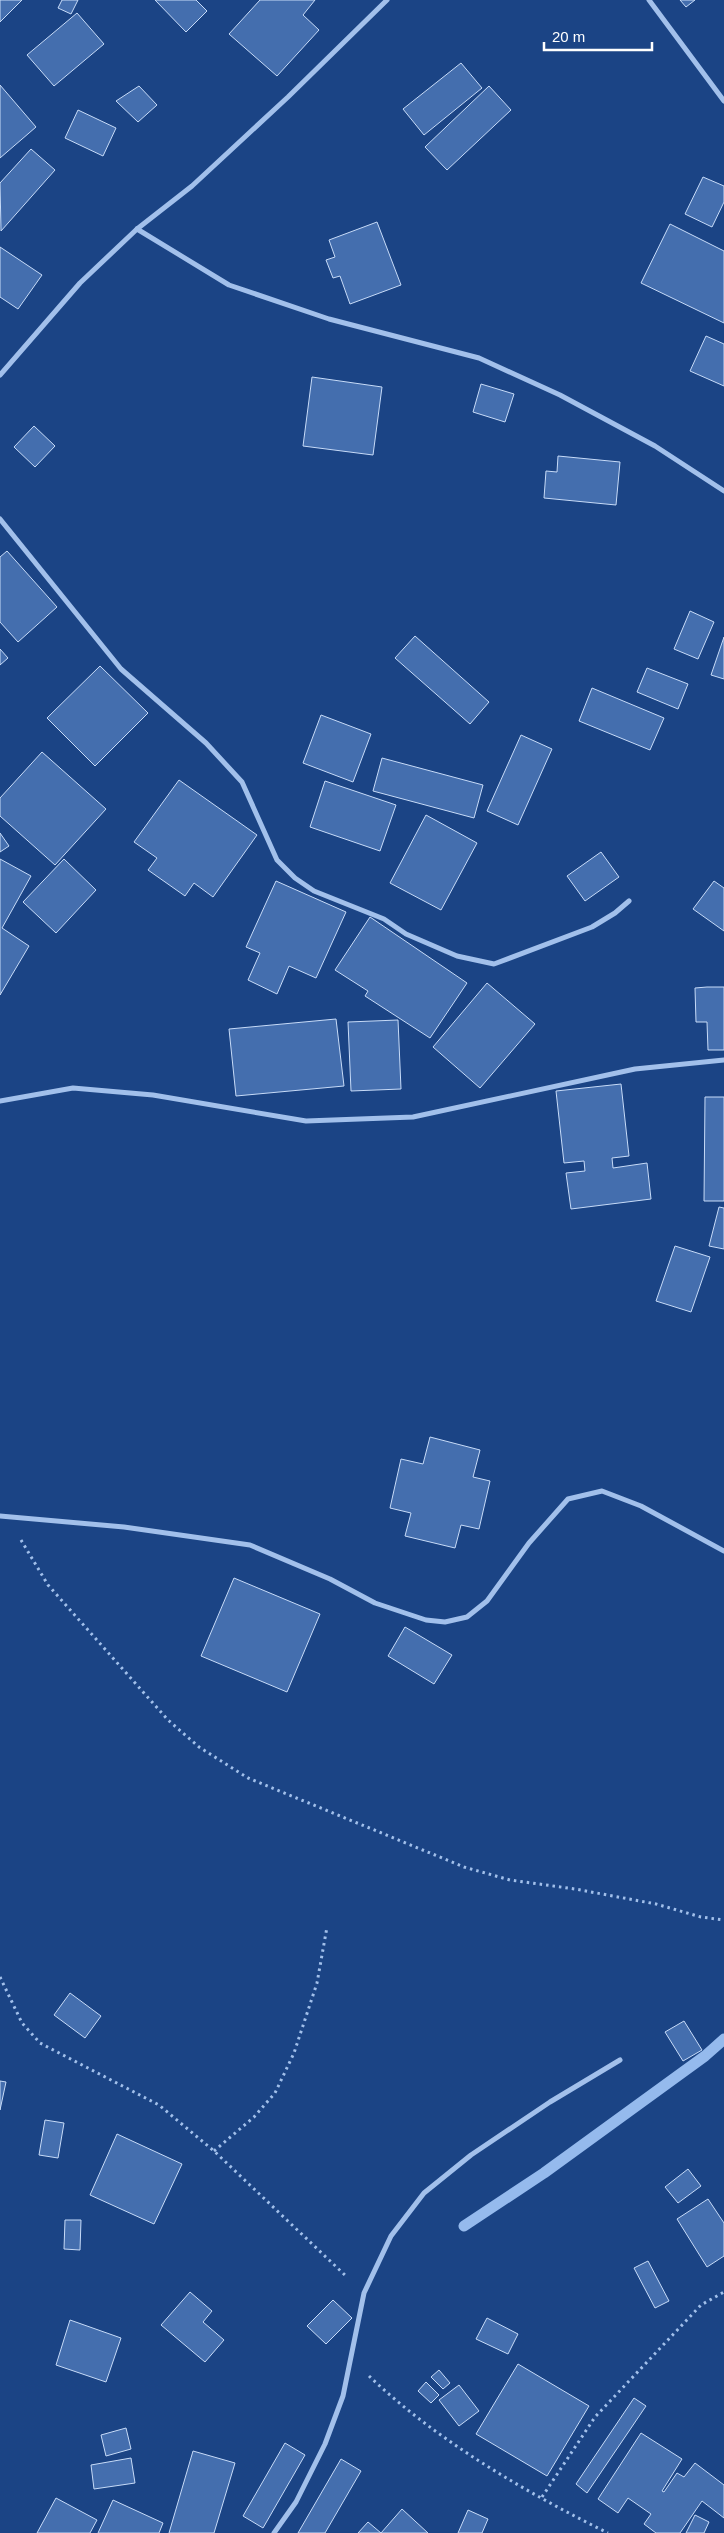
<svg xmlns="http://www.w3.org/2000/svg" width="724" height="2533" font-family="Helvetica,sans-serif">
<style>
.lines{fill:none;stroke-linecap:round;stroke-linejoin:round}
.stream{stroke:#95baed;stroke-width:11}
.building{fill:#446eae;stroke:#c7dbf8}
.path{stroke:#a2c0eb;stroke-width:3;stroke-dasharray:2.5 4;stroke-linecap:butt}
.minor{stroke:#a2c0eb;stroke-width:5}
</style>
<rect width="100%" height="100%" fill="#1b4485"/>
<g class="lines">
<path class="stream" d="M464,2226L544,2173L705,2056L724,2039"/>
</g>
<g class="building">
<path d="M0,0H22L0,22Z"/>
<path d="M62,0H78L71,14L58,8Z"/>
<path d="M155,0H196L207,11L186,32Z"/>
<path d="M260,0H315L303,15L319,30L277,76L229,34Z"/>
<path d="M680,0H695L686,7Z"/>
<path d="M77,13L104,44L54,86L27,55Z"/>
<path d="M461,63L482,88L424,135L403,109Z"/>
<path d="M0,85L36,127L0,158Z"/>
<path d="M139,86L157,105L138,122L116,101Z"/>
<path d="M489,86L511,110L447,170L425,147Z"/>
<path d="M78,110L116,128L103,156L65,138Z"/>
<path d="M31,149L55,170L1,231L0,183Z"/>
<path d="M703,177L724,186V202L712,227L685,214Z"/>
<path d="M377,222L401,285L350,304L340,276L333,278L326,260L335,257L329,240Z"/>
<path d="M670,224L724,251V323L641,283Z"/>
<path d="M0,247L42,275L18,309L0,297Z"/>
<path d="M706,336L724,344V386L690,371Z"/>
<path d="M312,377L382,387L373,455L303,446Z"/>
<path d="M481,384L514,394L505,422L473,412Z"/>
<path d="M34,426L55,446L35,467L14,447Z"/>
<path d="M558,456L620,462L616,505L544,498L546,471L557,472Z"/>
<path d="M7,551L57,607L18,642L0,622V557Z"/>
<path d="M690,611L714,622L698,659L674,649Z"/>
<path d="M415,636L489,702L470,724L395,658Z"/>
<path d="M724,637V679L711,675Z"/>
<path d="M0,649L8,658L0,665Z"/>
<path d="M100,666L148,713L95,766L47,718Z"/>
<path d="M647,668L688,684L678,709L637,692Z"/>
<path d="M592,688L664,718L650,750L579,721Z"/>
<path d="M321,715L371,734L353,782L303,763Z"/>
<path d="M521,735L552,749L518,825L487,811Z"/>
<path d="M42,752L106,809L55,865L0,816V798Z"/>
<path d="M382,758L483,785L474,818L373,791Z"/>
<path d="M179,780L257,835L213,897L194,883L185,896L148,870L157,858L134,842Z"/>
<path d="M325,781L396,805L380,851L310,827Z"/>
<path d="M426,815L477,843L441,910L390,883Z"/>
<path d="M0,833L9,846L0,852Z"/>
<path d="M601,852L619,877L585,901L567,876Z"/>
<path d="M0,859L31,876L2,928L29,946L0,995Z"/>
<path d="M64,859L96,890L56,933L23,902Z"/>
<path d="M276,881L346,912L316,978L289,966L277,994L248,980L260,953L246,947Z"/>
<path d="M714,881L724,888V931L693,909Z"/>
<path d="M370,917L467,983L430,1038L365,996L368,991L335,970Z"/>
<path d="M487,983L535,1024L480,1088L433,1047Z"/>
<path d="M707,987H724V1050H708L707,1022H696L695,988Z"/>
<path d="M336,1019L344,1086L236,1096L229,1029Z"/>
<path d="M398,1020L401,1089L351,1091L348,1022Z"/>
<path d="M621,1084L629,1156L612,1158L613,1168L647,1163L651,1199L571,1209L566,1173L585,1171L584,1161L564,1163L556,1091Z"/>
<path d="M705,1097H724V1201H704Z"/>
<path d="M719,1207L724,1208V1249L709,1246Z"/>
<path d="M675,1246L710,1257L691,1312L656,1301Z"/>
<path d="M430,1437L480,1450L473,1477L490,1481L479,1529L461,1525L455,1548L405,1536L411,1513L390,1508L401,1459L423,1464Z"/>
<path d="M234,1578L320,1614L287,1692L201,1656Z"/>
<path d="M405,1627L452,1655L434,1684L388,1656Z"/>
<path d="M70,1993L101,2016L85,2038L54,2015Z"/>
<path d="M684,2021L702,2050L683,2061L665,2032Z"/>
<path d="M0,2081L6,2082L0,2110Z"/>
<path d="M45,2120L64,2123L58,2158L39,2155Z"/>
<path d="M117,2134L182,2164L154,2224L90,2195Z"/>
<path d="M688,2169L701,2186L678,2203L665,2187Z"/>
<path d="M708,2199L724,2223V2256L707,2267L677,2219Z"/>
<path d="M65,2220H81L80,2250L64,2249Z"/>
<path d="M648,2261L669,2301L655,2308L634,2268Z"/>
<path d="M190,2292L212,2311L203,2322L224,2340L205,2362L161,2325Z"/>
<path d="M333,2300L352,2318L326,2344L307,2326Z"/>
<path d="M487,2318L518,2334L508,2354L476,2339Z"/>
<path d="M70,2320L121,2338L106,2382L56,2365Z"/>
<path d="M518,2364L589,2406L547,2476L476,2434Z"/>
<path d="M439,2370L450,2383L443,2389L431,2377Z"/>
<path d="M426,2382L439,2395L431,2403L418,2391Z"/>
<path d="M459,2385L479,2411L459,2426L439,2400Z"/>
<path d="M634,2398L646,2406L587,2493L576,2484Z"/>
<path d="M126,2428L131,2449L106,2456L101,2435Z"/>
<path d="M641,2433L682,2459L662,2491L664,2492L677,2473L684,2477L695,2463L724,2485V2518L702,2501L680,2533H656L644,2524L651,2514L628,2498L618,2513L598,2499Z"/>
<path d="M285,2443L305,2455L263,2528L243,2516Z"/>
<path d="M193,2451L235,2463L214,2533H169Z"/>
<path d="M131,2458L135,2483L94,2489L91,2465Z"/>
<path d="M341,2459L361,2471L325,2533H298Z"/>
<path d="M56,2498L97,2520L90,2533H37Z"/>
<path d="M113,2500L163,2523L159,2533H98Z"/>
<path d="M402,2509L428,2533H358L368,2522L381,2533Z"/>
<path d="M468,2510L488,2519L482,2533H458Z"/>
<path d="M695,2515L709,2522L704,2533H686Z"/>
</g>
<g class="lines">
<g class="path">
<path d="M21,1540L48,1585L168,1720L199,1747L248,1778L464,1867L510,1880L575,1889L656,1904L701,1917L724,1920"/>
<path d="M0,1977L22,2023L40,2043L159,2105L214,2151L347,2277"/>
<path d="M214,2151L254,2117L275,2093L294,2053L317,1983L327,1927"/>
<path d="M369,2376C436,2440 525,2492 608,2533"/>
<path d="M542,2497L595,2417L701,2305L724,2292"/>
</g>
<g class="minor">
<path d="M649,0L724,101"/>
<path d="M137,229L229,285L329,319L479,358L560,395L655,446L724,491"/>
<path d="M0,375L80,283L137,229L192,186L288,97L387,0"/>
<path d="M0,519L121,669L206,743L242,782L277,860L295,878L314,891L384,919L406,934L457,956L494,964L592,927L615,913L629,901"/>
<path d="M0,1101L73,1088L153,1095L306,1121L413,1117L635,1069L724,1060"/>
<path d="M0,1516L124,1527L250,1545L330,1579L375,1603L426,1620L445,1622L467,1617L487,1601L529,1543L568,1499L602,1491L641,1506L724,1551"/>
<path d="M274,2533L296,2502L325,2444L343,2396L364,2293L391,2236L424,2193L471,2155L550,2102L620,2060"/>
</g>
</g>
<path d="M544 42v8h108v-8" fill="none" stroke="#ffffff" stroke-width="2.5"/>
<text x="552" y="42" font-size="15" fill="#ffffff" stroke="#1b4485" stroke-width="4" paint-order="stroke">20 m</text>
</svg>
